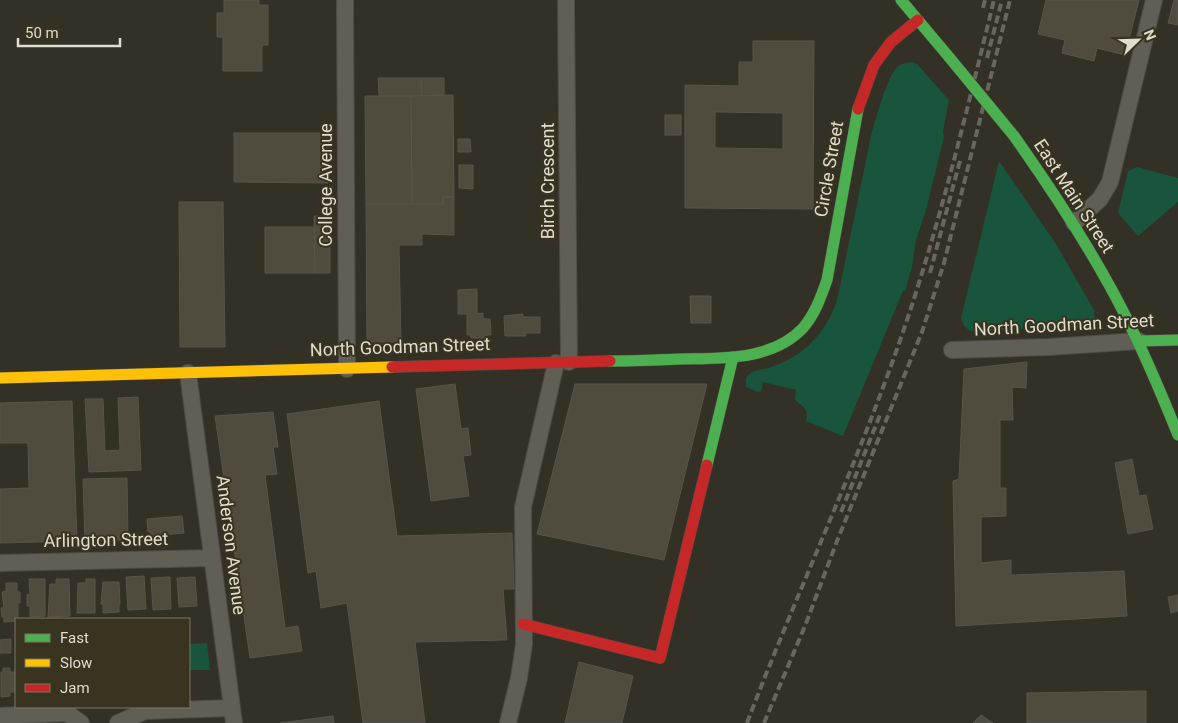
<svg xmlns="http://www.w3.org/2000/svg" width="1178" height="723" font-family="Roboto,sans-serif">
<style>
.green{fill:#19543c}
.building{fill:#4f4c3d;stroke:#57554c;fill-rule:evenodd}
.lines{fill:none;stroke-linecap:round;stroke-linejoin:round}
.street-casing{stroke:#4d4b42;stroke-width:18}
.fast-casing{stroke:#4d4b42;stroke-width:12}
.slow-casing{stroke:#4d4b42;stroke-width:12}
.jam-casing{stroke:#4d4b42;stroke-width:12}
.street{stroke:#605e55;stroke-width:16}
.fast{stroke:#4caf50;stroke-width:11}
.slow{stroke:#ffc107;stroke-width:11}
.jam{stroke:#c62828;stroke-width:11}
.rail{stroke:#68665e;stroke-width:4;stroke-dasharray:8 4;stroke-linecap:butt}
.fast-bridge-casing{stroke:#4d4b42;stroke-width:12;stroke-linecap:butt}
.fast-bridge{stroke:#4caf50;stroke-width:11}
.labels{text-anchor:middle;stroke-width:4;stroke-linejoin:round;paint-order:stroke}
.street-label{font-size:18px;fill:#dfdcd0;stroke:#393420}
</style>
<rect width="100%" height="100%" fill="#333026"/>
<g class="green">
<path d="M912,62L917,64L949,100L943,131L944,137L926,210L916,240L912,267L905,291H903L843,436L806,421C810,408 801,407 795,399L796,390L763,382L761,391L758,392L746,387V378C751,369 765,370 774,366C807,354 829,329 838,296L872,131C877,116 887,77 897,67C901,63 907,63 912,62Z"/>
<path d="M999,161L1056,244L1094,310L1095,319L1088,328L1050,331L1044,328L970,331L964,326L961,318Z"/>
<path d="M1137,167L1178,178V202L1138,236L1118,213L1128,171Z"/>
<path d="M207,643L210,670H189V644Z"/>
</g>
<g class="building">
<path d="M224,0H259V5H268V45H262V71H223V37H217V13H224Z"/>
<path d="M1046,0H1139L1125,55L1097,48L1094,61L1062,53L1065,40L1038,34Z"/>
<path d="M1174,0H1178V25L1168,23Z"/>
<path d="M753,41H814L813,209L685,208V85L739,86V62H753ZM715,112L783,113V149L715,148Z"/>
<path d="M378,78H421L422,96H379Z"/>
<path d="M421,78H444V95L422,96Z"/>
<path d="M453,95L454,197H443V204H412L411,96Z"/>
<path d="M365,96H411L412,204H366Z"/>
<rect x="665" y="115" width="16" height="20"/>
<path d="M234,133H328V183L234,182Z"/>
<path d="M458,139H470L471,152H458Z"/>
<path d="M459,165H473V189L459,188Z"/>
<path d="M443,197H454V235L422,234V245H399L401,342H367L366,204H443Z"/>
<path d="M179,202H223L225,347H180Z"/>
<path d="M314,216H330V273H315Z"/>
<path d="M265,227H314L315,273H265Z"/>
<path d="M477,289V314L483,313V319H490L491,335H487V338H471V335H467V314H458V290Z"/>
<path d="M690,296H711V323H691Z"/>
<path d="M523,314V317H540V333H525L526,336H505L504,316Z"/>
<path d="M1027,362L1026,388L1012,387L1013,420H1000V488H1006V516L981,517V563L1011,560V575L1124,571L1127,616L956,626L953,481L959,479L964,369Z"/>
<path d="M455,384L461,429L468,428L471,455L463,456L469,496L431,501L416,389Z"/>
<path d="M575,384H707L664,560L537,534Z"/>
<path d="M138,397L141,470L89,472L85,399H103L105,451L120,450L118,398Z"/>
<path d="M72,401L77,541L0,543V489L29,488L28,443H0V403Z"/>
<path d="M379,401L397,536L512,533L514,589H503L507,640L415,642L425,723H363L347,603L321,608L316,571L308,573L287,414Z"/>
<path d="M273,412L278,447H273L277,474L265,475L285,628L298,626L302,651L250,658L215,416Z"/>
<path d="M1132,459L1139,496L1146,495L1153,529L1128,534L1115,463Z"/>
<path d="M127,478L128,540H85L83,479Z"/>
<path d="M182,516L184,533L151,536V532H148L147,519Z"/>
<path d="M144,576L146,609L128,610L126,577Z"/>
<path d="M170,577L171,609L153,610L151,578Z"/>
<path d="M195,577L197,606L179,607L177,578Z"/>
<path d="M29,579H45V616L30,617V606H27V595L30,594Z"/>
<path d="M56,579H69L70,616L48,617L50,584H56Z"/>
<path d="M86,579H95V613H77L78,583H86Z"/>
<path d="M103,582H119L120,604H119V612L103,613V604H101Z"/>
<path d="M6,583H17V592H20V603H18V619H16V621L4,622V617H2L1,608H4L2,592L6,591Z"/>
<path d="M1178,595V611L1171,613L1168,597Z"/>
<path d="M11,639V653H0V640Z"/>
<path d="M579,662L633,676L622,723H565Z"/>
<path d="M3,668H10V672H16V692H10V696L1,697V672H3Z"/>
<path d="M1146,691V723H1027V693Z"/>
<path d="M981,715L993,723H973Z"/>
<path d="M333,716L334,723H280Z"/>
</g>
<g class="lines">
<defs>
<g id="street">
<path d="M345,0L347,369"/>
<path d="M566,0L569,362"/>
<path d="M1074,223L1100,199L1110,182L1154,0"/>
<path d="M952,350L1049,347L1139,341"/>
<path d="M188,373L234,723"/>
<path d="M0,563L212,558"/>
<path d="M0,716L67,713L81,723"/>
<path d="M118,723L145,711L232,708"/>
<path d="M508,723L519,678L524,644L523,507L556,363"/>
</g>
<g id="fast">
<path d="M901,0L949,57"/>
<path d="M1014,136C1055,194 1094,253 1126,317C1145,355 1162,395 1178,435"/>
<path d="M1139,341L1178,340"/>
<path d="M610,361C633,361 657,360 680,359C721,358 772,361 803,328C815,314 821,297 827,280L858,109"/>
<path d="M707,465L733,357"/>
</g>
<path id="slow" d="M0,378L392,367"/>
<g id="jam">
<path d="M858,109L874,65L891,42L918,20"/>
<path d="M392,367L610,361"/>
<path d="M523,624L660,658L707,465"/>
</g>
</defs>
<use href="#street" class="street-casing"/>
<use href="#fast" class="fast-casing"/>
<use href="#slow" class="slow-casing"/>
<use href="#jam" class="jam-casing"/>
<use href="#street" class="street"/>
<use href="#fast" class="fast"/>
<use href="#slow" class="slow"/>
<use href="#jam" class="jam"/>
<g class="rail">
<path d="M983,8L985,0"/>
<path d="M987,58L1002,0"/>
<path d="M930,273L961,157"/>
<path d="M841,512L880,415"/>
<path d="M747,723C793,602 848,485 892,363C935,245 964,122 994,0"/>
<path d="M764,723L805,626L837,541L922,332L944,263L1010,0"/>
</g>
<defs>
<path id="fast-bridge" d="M949,57L1014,136"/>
</defs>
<use href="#fast-bridge" class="fast-bridge-casing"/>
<use href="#fast-bridge" class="fast-bridge"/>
</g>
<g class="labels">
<g class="street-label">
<text transform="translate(829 169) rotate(-80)" y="6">Circle Street</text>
<text transform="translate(548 181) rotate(-90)" y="6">Birch Crescent</text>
<text transform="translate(326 185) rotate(-90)" y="6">College Avenue</text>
<text transform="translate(1074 196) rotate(57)" y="6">East Main Street</text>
<text transform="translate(1064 325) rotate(-3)" y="6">North Goodman Street</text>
<text transform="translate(400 347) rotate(-2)" y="6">North Goodman Street</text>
<text transform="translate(106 540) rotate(-1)" y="6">Arlington Street</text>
<text transform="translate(231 545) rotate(83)" y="6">Anderson Avenue</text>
</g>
</g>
<rect x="15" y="618" width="175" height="90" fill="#393420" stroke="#7b7766"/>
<rect x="25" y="634" width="25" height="8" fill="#4caf50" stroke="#7b7766"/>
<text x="60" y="643" font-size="15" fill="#dfdcd0">Fast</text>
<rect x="25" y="659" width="25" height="8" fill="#ffc107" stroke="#7b7766"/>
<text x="60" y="668" font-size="15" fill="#dfdcd0">Slow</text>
<rect x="25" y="684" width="25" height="8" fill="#c62828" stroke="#7b7766"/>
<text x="60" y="693" font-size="15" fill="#dfdcd0">Jam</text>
<g transform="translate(1138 40) rotate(67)" stroke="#393420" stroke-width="4" paint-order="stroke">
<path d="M0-4L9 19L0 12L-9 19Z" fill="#dfdcd0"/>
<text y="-8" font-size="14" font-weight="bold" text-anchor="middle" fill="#dfdcd0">N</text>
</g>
<path d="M18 38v8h102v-8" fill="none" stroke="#dfdcd0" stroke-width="2.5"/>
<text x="25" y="38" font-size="15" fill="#dfdcd0" stroke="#393420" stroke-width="4" paint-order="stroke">50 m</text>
</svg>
